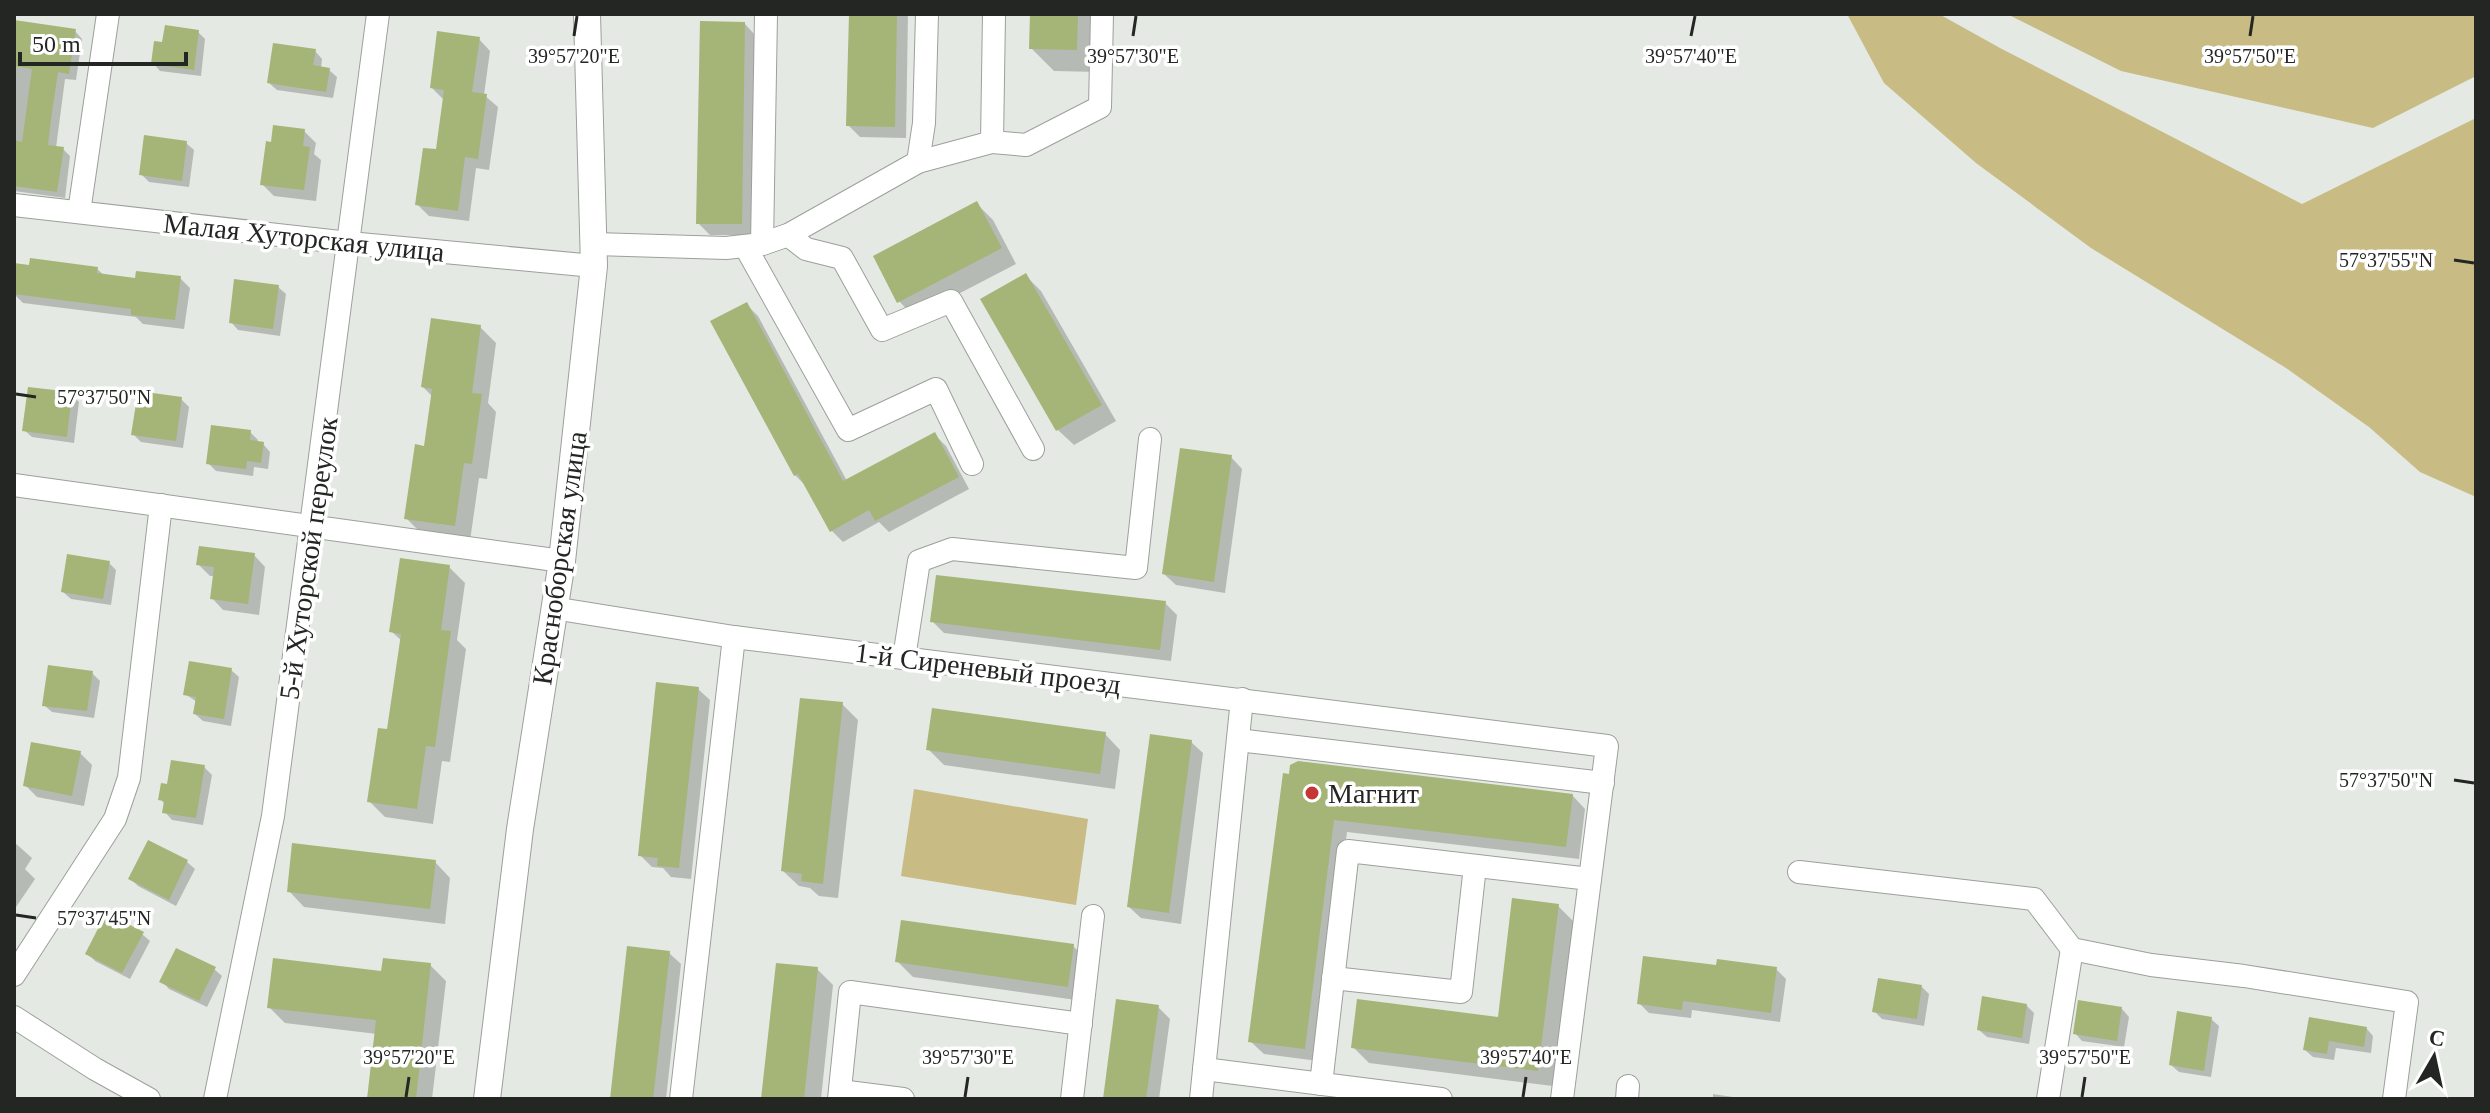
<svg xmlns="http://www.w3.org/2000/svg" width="2490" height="1113" font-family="Georgia,serif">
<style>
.green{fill:#c8bb84}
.shadow{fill:#0003}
.building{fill:#a5b477}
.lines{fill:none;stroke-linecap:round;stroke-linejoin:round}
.minor-casing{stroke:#9ca09b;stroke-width:24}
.tertiary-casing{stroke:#9ca09b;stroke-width:28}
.minor{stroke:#fff;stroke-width:22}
.tertiary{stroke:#fff;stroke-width:26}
.ticks{fill:none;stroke:#242624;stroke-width:3}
.poi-dot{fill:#c53635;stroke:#fff;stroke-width:3}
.labels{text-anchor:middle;stroke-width:7;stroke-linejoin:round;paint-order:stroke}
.street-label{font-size:28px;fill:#242624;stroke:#fff}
.poi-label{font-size:28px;fill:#242624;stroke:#fff;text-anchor:start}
.ticks-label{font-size:20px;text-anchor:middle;fill:#242624;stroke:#fff;stroke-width:7;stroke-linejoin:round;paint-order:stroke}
</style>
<rect width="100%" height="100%" fill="#e4e9e3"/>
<g class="green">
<path d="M1847,14H1939L2000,48L2302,204L2476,118V497L2420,472L2369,427L2286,368L2091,248L1976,163L1884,83Z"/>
<path d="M2007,14H2476V76L2373,128L2121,71Z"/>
<path d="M914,789L1088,819L1076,905L901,876Z"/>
</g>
<g class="shadow">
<path d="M851,14H908L906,138L860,137L848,125Z"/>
<path d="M1032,14H1101L1099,72L1054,71L1031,48Z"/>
<path d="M14,22L75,31L82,39L76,80L65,79L56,148L63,149L70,156L65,198L14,191Z"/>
<path d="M745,24L756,36L753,235H710L698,223Z"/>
<path d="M198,32L205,39L201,76L160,71L153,63L164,44Z"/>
<path d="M479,39L490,51L484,95L498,107L489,170L476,168L469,221L429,216L417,204L438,152L444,100L432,88Z"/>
<path d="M315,51L322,59L321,68L329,70L337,77L333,98L277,90L269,83Z"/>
<path d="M304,131L316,143L314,154L321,160L316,201L274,196L262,184L272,144Z"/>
<path d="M186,143L194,150L189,187L149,182L141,174Z"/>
<path d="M977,204L993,220L1016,264L914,317L899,301Z"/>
<path d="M97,269L105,276L137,280L180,278L190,288L184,329L143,324L136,317L23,303L14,294V287Z"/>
<path d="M1025,275L1041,291L1116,421L1074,445L1058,430Z"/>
<path d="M278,287L286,294L280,336L238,330L231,322Z"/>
<path d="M746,304L758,316L847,481L934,434L946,446L969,489L889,532L879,522L843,542L831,530L807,487L795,475Z"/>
<path d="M480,327L496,343L488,403L496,412L487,479L479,478L470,541L422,534L406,518L426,448L433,397L423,387Z"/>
<path d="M71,394L79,402L74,443L32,437L24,430Z"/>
<path d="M181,399L189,407L183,448L141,442L133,434Z"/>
<path d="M250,432L258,440L257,443L263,444L270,452L268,469L254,467L253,476L216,471L208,463Z"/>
<path d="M1231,457L1242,469L1225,593L1176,585L1164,574Z"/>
<path d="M254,555L265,567L259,615L223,610L212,598L215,576H210L198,564Z"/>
<path d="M109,563L116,570L111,605L71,599L63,592Z"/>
<path d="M449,567L465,583L457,640L466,649L450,762L442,761L433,824L385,817L369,801L389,731L402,641L391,631Z"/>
<path d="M1165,603L1177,615L1171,661L944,633L932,621Z"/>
<path d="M231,670L239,677L231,726L203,721L195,714L197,702L185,694Z"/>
<path d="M92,673L100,681L94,718L52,712L44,705Z"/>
<path d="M698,689L710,700L691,879L671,877L663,868L652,867L640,855Z"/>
<path d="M842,704L858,720L838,898L819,896L810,888L799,886L783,871Z"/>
<path d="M1105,734L1120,750L1115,789L944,765L928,749Z"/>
<path d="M1191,742L1203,753L1181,924L1141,918L1129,907Z"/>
<path d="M80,753L92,765L84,806L37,797L25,785Z"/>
<path d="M204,767L212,775L203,825L172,820L165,812L166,805L160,799L169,786Z"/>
<path d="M1284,775L1572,795L1585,809L1579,859L1347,832L1318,1061L1264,1054L1250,1041Z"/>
<path d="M14,842L32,858L25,869L35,879L14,910Z"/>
<path d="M149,843L187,862L195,869L176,906L138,886L131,879Z"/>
<path d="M435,862L450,878L445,924L304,907L289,891Z"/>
<path d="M1558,906L1574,922L1553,1086L1369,1063L1353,1047L1499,1019Z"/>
<path d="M142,934L150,941L130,979L95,961L87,953Z"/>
<path d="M1073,946L1089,962L1083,1001L913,977L897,961Z"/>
<path d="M669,953L681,964L666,1099H612Z"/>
<path d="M430,965L446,981L432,1099H369L377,1034L285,1023L269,1007Z"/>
<path d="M1718,967L1776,969L1786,979L1780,1022L1692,1010L1691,1018L1649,1013L1639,1003Z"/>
<path d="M214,969L222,976L207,1007L169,989L162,981Z"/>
<path d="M817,969L833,985L821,1099H763Z"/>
<path d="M1922,987L1929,994L1924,1026L1882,1019L1874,1011Z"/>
<path d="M2026,1005L2034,1013L2029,1044L1987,1037L1979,1030Z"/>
<path d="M1158,1007L1170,1019L1159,1099H1105Z"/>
<path d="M2122,1009L2129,1017L2124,1047L2082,1041L2075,1033Z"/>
<path d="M2211,1019L2219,1026L2211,1077L2179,1072L2171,1065Z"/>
<path d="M2310,1019L2366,1028L2373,1036L2371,1053L2336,1048L2334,1060L2313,1057L2305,1050Z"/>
<path d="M1713,1094L1746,1099H1713Z"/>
</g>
<g class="building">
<path d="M849,14H897L895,127L846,126Z"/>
<path d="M1030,14H1078L1077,50L1029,49Z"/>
<path d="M14,20L76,29L69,74L58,72L51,119L48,145L64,147L57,192L14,186V140L22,142L32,69L14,66Z"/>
<path d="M700,21L745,22L742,224H696Z"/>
<path d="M165,25L199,30L194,70L151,64L154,41L162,42Z"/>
<path d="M437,31L480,37L472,92L487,94L478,159L465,157L458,211L415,205L423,148L436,149L444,90L430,88Z"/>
<path d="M273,43L316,49L313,65L330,68L326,92L267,83Z"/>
<path d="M273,125L305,129L303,146L310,147L304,190L260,185L266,141L271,142Z"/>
<path d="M144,135L187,141L182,181L139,175Z"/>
<path d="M977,201L1002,248L897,303L873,256Z"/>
<path d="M30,258L98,267L97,273L135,278L136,271L181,276L175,320L131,315V309L14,294V263L29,265Z"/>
<path d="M1026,273L1102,405L1056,431L980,299Z"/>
<path d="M234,279L279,285L273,329L229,323Z"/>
<path d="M747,302L843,481L935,432L959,477L875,521L869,510L830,532L798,474L794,476L710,321Z"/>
<path d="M431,318L481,325L472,393L482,394L472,464L464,463L455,526L404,519L415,444L424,446L432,389L421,387Z"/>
<path d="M28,387L72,392L67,437L22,431Z"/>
<path d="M138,391L182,397L176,441L131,435Z"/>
<path d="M211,425L251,430L250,440L264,442L261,463L247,461L246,469L206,464Z"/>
<path d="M1180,448L1232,455L1214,582L1162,574Z"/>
<path d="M199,546L255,553L248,604L210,599L214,567L196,565Z"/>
<path d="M67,554L110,561L103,599L61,592Z"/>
<path d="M400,558L450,565L441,630L451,631L435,747L426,746L417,809L367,802L378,728L387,729L401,634L389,632Z"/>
<path d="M936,575L1166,601L1160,650L930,622Z"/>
<path d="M189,661L232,668L224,719L193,714L196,697L183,695Z"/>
<path d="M48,665L93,671L87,711L42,706Z"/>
<path d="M656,682L699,687L679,868L657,866L658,858L638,856Z"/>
<path d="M800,698L843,702L823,884L801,881L802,874L781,871Z"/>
<path d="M932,708L1106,732L1100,774L926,750Z"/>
<path d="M1150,734L1192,740L1169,913L1127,907Z"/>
<path d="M31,742L81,751L72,796L23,786Z"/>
<path d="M171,760L205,765L196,818L162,813L164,801L158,800L161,783L167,784Z"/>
<path d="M1298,761L1573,794L1566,847L1334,820L1305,1049L1248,1042L1283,773L1289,774L1290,765Z"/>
<path d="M148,840L188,860L169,900L128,879Z"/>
<path d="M292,843L436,860L430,909L287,892Z"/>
<path d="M1512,898L1559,904L1538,1071L1351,1048L1357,999L1498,1017Z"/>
<path d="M106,913L144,932L122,973L85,954Z"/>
<path d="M901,920L1074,944L1068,987L895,962Z"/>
<path d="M627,946L670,951L653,1099H610Z"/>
<path d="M176,948L216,967L199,1001L159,982Z"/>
<path d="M1643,956L1716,965L1717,959L1777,967L1771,1013L1683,1001L1682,1010L1637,1004Z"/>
<path d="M273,958L381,971L383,958L431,963L416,1099H367L376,1020L267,1008Z"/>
<path d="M776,963L818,967L804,1099H761Z"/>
<path d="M1878,978L1922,985L1917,1019L1872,1012Z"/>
<path d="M1982,996L2027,1004L2022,1038L1977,1030Z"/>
<path d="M1116,999L1159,1005L1146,1099H1103Z"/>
<path d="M2078,1000L2122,1007L2117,1041L2073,1034Z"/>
<path d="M2177,1011L2212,1017L2204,1071L2169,1065Z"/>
<path d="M2309,1017L2367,1027L2364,1047L2329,1041L2327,1054L2303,1050Z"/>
</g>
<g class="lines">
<defs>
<g id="minor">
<path d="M766,14L762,244L788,235L806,249L842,258L882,330L951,301L1033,449"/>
<path d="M992,142L1026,145L1100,107L1102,14"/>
<path d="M918,162L992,142L994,14"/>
<path d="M14,205L349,243L594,266"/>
<path d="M79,212L108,14"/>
<path d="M595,244L726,248L762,244L788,235L918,162L924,123L927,14"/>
<path d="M745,246L848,430L936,389L972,464"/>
<path d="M14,485L562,561"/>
<path d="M553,608L734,637L1607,746L1562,1099"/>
<path d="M904,658L919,561L952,549L1136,568L1150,439"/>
<path d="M1238,740L1603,783"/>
<path d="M1799,872L2034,899L2072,949L2151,965L2244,976L2407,1002L2394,1099"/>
<path d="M14,975L115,819L129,778L161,505"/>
<path d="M1333,978L1461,992L1475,866"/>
<path d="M14,1017L95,1069L149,1099"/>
<path d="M1204,1069L1441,1099"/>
<path d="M1321,1084L1348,851L1590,879"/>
<path d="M840,1091L903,1099"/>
<path d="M215,1099L273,816L378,14"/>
<path d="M681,1099L734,637"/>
<path d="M839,1099L850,992L1081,1024"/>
<path d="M1072,1099L1093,916"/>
<path d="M1201,1099L1242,699"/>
<path d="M1627,1099L1628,1086"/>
<path d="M2048,1099L2072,949"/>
</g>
<path id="tertiary" d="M487,1099L520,829L562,561L594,266L587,14"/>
</defs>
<use href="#minor" class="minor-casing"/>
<use href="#tertiary" class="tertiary-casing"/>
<use href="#minor" class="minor"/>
<use href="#tertiary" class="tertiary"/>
</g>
<path class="ticks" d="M574,36L577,16M1133,36L1136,16M1691,36L1695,16M2250,36L2253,16M2454,260L2474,263M16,394L36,397M2454,780L2474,783M16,915L36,918M406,1097L409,1077M965,1097L968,1077M1523,1097L1526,1077M2082,1097L2085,1077"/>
<circle class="poi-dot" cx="1312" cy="793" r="8"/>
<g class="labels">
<g class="street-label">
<text transform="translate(304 237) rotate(6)" y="10">Малая Хуторская улица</text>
<text transform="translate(308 558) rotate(-82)" y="10">5-й Хуторской переулок</text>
<text transform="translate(559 558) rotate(-82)" y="10">Красноборская улица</text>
<text transform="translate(988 668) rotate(7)" y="10">1-й Сиреневый проезд</text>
</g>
<g class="poi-label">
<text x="1328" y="803">Магнит</text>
</g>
</g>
<g class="ticks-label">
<text x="574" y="63">39°57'20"E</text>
<text x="1133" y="63">39°57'30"E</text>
<text x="1691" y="63">39°57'40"E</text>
<text x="2250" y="63">39°57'50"E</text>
<text x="2386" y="267">57°37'55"N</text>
<text x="104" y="404">57°37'50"N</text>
<text x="2386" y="787">57°37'50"N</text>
<text x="104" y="925">57°37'45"N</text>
<text x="409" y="1064">39°57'20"E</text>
<text x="968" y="1064">39°57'30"E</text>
<text x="1526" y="1064">39°57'40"E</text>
<text x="2085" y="1064">39°57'50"E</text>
</g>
<rect width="2490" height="1113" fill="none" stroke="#242624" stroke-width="32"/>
<g transform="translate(2434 1057) rotate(9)" stroke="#ffffff" stroke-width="6" paint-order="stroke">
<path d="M0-6L14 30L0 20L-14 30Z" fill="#242624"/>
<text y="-12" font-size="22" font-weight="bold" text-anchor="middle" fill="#242624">С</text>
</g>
<path d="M20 52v12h166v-12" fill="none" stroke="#242624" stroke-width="4"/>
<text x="32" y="52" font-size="24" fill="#242624" stroke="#ffffff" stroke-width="6" paint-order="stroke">50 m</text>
</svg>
